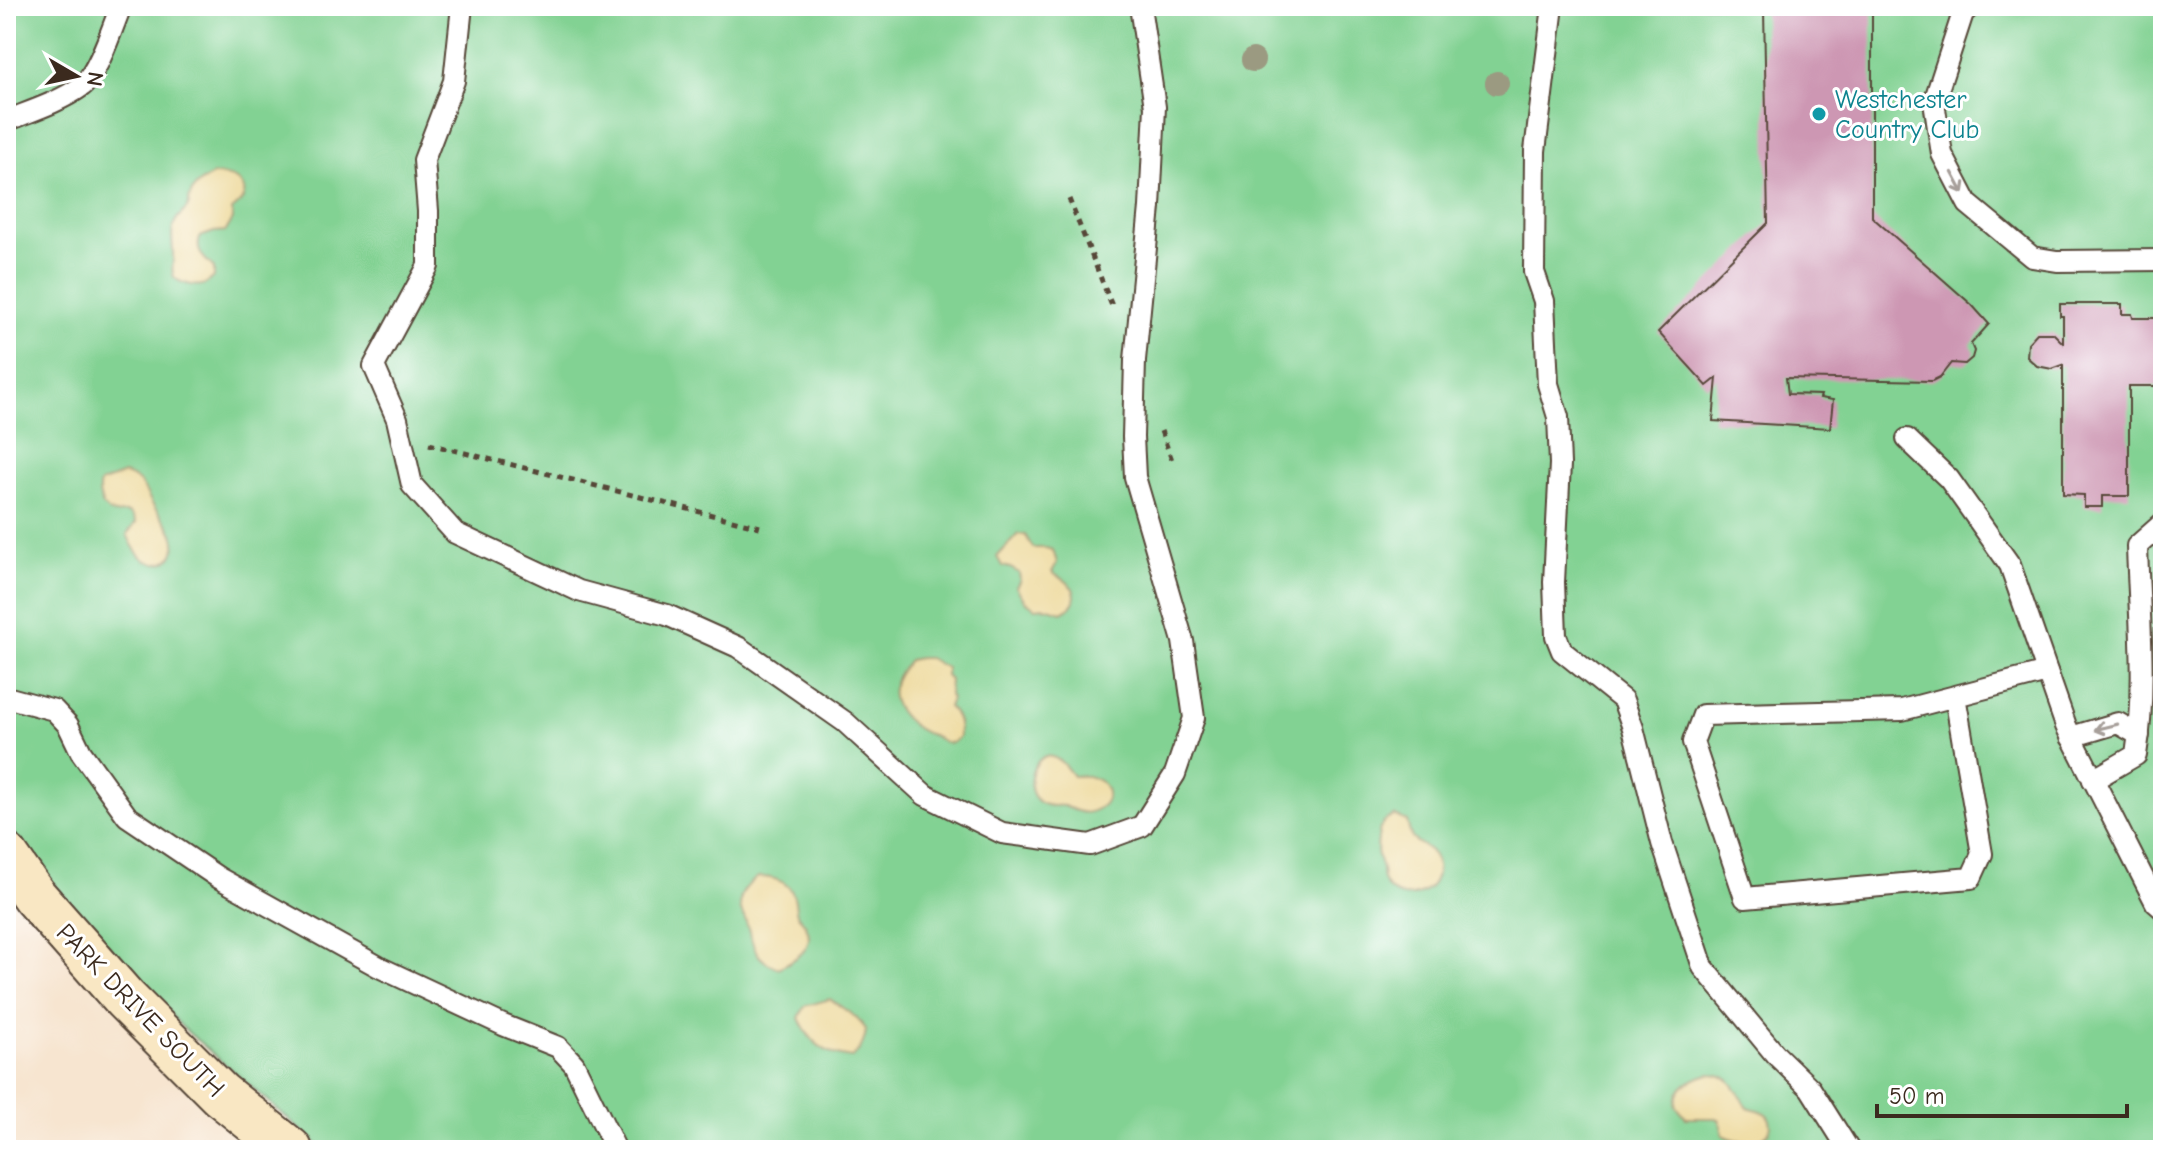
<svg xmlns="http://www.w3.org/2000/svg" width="2169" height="1156" font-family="'Comic Neue',sans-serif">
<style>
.green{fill:#82d293;stroke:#5e7e58;stroke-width:2}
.sand{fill:#eeda9e;stroke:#94825e;stroke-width:2}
.building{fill:#cd97b3}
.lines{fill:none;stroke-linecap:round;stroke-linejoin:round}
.lane-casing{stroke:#574639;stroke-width:24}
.secondary-casing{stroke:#574639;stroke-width:48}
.path{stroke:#574639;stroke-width:5;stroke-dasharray:6 6;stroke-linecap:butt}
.lane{stroke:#fff;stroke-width:20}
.secondary{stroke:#f9e7c3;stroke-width:44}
.tree{fill:#9b9a81}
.oneway{stroke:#a79f9a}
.culture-dot{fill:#0f9aa8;stroke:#fff;stroke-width:3}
.labels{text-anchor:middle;stroke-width:6;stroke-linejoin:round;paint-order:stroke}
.culture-label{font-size:26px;fill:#0d838f;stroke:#fff;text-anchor:start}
.street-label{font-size:26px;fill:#3b2a1e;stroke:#fff}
</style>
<rect width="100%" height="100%" fill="#fff"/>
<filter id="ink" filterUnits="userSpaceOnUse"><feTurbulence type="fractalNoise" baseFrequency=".0125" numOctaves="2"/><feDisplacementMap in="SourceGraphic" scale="16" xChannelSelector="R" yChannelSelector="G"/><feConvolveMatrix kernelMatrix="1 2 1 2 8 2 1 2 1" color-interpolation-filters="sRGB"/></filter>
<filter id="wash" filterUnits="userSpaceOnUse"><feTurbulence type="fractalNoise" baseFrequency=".006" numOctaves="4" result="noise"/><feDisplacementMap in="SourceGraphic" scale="32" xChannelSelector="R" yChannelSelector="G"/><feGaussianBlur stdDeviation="1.8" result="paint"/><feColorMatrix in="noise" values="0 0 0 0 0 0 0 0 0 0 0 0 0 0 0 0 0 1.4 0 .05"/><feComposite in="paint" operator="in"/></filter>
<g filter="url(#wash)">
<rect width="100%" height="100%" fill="#f7e5d0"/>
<path class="green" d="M6,6H2163V1150H324L182,1027L17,844L6,824Z"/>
<g class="sand">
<path d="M213,175C239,174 258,191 232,210L233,219L226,231L214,232L200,237C195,253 204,257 214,268V277C207,284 202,287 192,285C165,280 174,271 173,253C173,242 170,233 175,222C178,216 183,213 187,208C192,198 187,205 190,196C194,185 203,180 213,175Z"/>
<path d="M124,474C144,480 143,489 153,505C160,516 171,525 174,537C180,556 163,570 145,560C136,554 131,544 127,534L136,523C129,506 125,516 113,513C101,510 97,492 100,483Z"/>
<path d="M1018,534L1025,535L1033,548H1046L1053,550L1057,563L1052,572C1057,577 1064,578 1069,584C1081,596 1073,607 1062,612L1045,607L1036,608L1025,601L1016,587L1020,580L1019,573L1010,568L1002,566L997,557Z"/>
<path d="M919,658H929L946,668V676L950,680L949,695L951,699L948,707C958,715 959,724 959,736C956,740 954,743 949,743C943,743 937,737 932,735C915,731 889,709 893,688C895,679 902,668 909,660Z"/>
<path d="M1045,756C1061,757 1064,765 1073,776C1079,776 1086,775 1091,777C1107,781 1114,799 1099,808C1085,817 1077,811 1064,806C1059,805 1051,807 1046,805C1023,798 1028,765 1045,756Z"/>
<path d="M1395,816L1407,821C1409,827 1409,835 1413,839C1421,846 1432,848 1436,860C1446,894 1398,910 1384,882C1381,875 1383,876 1382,869C1378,854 1376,856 1378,839C1379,826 1383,820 1395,816Z"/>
<path d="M758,877C773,877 789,880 794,897C796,903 795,910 798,916C801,919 804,922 806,926C817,948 795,960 778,968C752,958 754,945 746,922C745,918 742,914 741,910C737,895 747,885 758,877Z"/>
<path d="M830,999L857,1018L866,1029C865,1042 861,1049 852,1058C825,1055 809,1042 799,1018L805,1006Z"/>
<path d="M1709,1074C1733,1074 1735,1090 1748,1107C1752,1109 1757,1109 1761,1111C1782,1120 1769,1156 1723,1135L1720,1121L1717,1118H1686L1676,1106C1676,1086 1691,1079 1709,1074Z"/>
</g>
<g id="blocks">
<g class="building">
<path d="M1759,6H1874L1872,8V217L1972,305L1989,324L1971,344L1974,351L1972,358L1965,364L1951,363L1940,377L1932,381L1786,378L1788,394L1821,395L1820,398L1833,400L1830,428L1713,421L1717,378L1707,386L1658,332L1768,223L1764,10Z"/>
<path d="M2060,304H2122V314H2132L2133,318H2163V386H2129V496H2102V507H2084V495L2063,494V365L2052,369L2037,366L2027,357L2028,343L2037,333H2053L2063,343V316H2060Z"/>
</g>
</g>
</g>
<g filter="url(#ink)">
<use href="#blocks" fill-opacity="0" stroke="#574639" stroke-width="2"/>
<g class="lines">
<defs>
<g id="lane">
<path d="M462,6L454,81L424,160L428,211V266L374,366L397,419L412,485L455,533L579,591L667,615L738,647L845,722L925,795L1002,833L1090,845L1142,826L1175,774L1194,718L1183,641L1135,477L1133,437L1135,360L1150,207L1155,107L1140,6"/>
<path d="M1553,6L1535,151L1534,272L1544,301L1548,384L1558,417L1560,464L1554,582L1556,636L1562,651L1623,700L1633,728L1662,843L1703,967L1775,1054L1810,1088L1849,1150"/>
<path d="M1971,6L1963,13L1934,102L1942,154L1968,204L2032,257L2057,261L2163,260"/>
<path d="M6,121C31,111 60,102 82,86C98,73 113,26 121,6"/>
<path d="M1907,439L1949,479L2010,565L2066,726L2156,903L2163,909"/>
<path d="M1955,696L1982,854L1971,878L1745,898L1693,742L1703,715L1902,710L2047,672"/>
<path d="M6,697L54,710L68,725L81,752L127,816L219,878L381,968L503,1025L558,1047L574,1064L616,1150"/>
<path d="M2071,737L2118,723L2139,735"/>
<path d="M2093,780L2136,755C2147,688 2139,614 2137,546L2163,523"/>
</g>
<path id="secondary" d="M6,856L34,896L125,999L220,1094L290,1150"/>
</defs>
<use href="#lane" class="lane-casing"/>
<use href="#secondary" class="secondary-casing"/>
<g class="path">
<path d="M1069,199L1112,306"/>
<path d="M1161,431L1172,460"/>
<path d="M429,444L760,527"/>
</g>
<use href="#lane" class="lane"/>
<use href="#secondary" class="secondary"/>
</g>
<g class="tree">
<circle cx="1253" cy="60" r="12"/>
<circle cx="1497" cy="83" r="12"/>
</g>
<defs><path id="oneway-shaft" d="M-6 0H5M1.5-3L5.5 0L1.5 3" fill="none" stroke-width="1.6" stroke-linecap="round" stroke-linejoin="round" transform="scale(2)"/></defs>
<g class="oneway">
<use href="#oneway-shaft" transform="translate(1958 183) rotate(62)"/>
<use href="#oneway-shaft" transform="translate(2106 727) rotate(166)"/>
</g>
</g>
<circle class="culture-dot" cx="1819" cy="114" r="8"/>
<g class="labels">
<g class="culture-label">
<text x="1835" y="108">Westchester<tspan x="1835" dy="30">Country Club</tspan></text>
</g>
<g class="street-label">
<text transform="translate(141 1010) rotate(46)" y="9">PARK DRIVE SOUTH</text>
</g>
</g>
<rect width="2169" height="1156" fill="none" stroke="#fff" stroke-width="32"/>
<g transform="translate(76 76) rotate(99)" stroke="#ffffff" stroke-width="6" paint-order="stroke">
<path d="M0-6L14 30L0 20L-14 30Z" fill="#3b2a1e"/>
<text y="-12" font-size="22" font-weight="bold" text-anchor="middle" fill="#3b2a1e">N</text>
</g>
<path d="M1877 1104v12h250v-12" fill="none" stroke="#3b2a1e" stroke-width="4"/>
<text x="1889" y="1104" font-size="24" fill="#3b2a1e" stroke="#ffffff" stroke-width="6" paint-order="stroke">50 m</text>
</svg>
